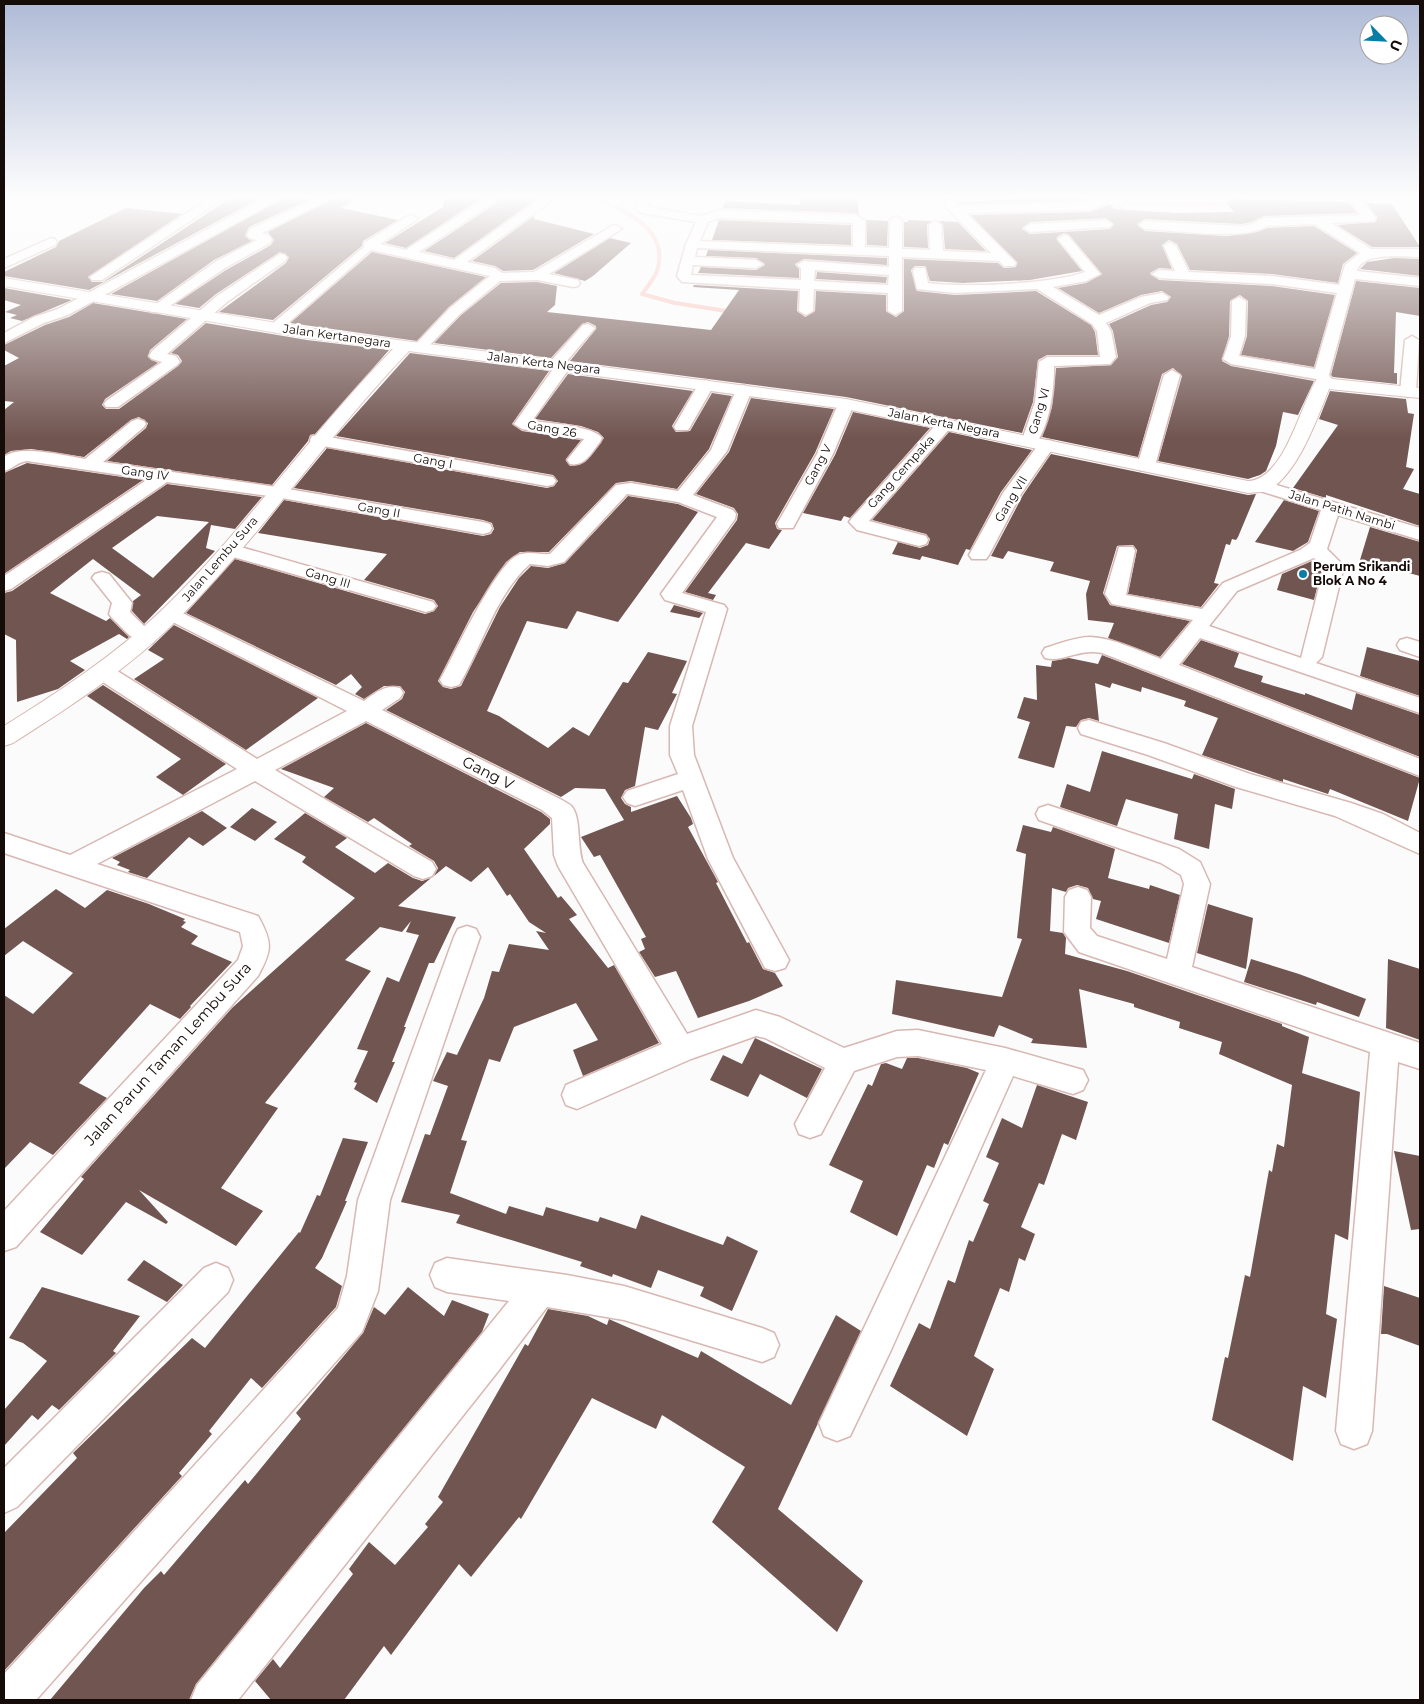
<svg xmlns="http://www.w3.org/2000/svg" width="1424" height="1704" font-family="Montserrat,sans-serif">
<style>
.lines{fill:none;stroke-linecap:round;stroke-linejoin:round}
.stream{stroke:#f8c3bb;stroke-width:4}
.building{fill:#715551;fill-rule:evenodd}
.street-casing{stroke:#d7b8b3;stroke-width:3}
.secondary-casing{stroke:#d7b8b3;stroke-width:2}
.street{fill:#fff;fill-rule:evenodd}
.secondary{fill:#fff;fill-rule:evenodd}
.poi-dot{fill:#097da5;stroke:#fff;stroke-width:2}
.labels{text-anchor:middle;stroke-width:5;stroke-linejoin:round;paint-order:stroke}
.far-street-label{font-size:12px;fill:#150b09;stroke:#fff}
.far-poi-label{font-size:12px;font-weight:bold;fill:#150b09;stroke:#fff;text-anchor:start}
.street-label{font-size:15px;fill:#150b09;stroke:#fff}
</style>
<rect width="100%" height="100%" fill="#fbfbfb"/>
<g class="lines">
<g class="stream">
<path d="M596,199C627,210 670,231 657,271C654,279 647,287 642,294L675,303L733,312"/>
<path d="M1418,199L1420,201"/>
<path d="M1116,217L1114,212L1125,203L1217,206L1248,199"/>
<path d="M792,315H818"/>
</g>
</g>
<g class="building">
<path d="M229,199H259L89,290L4,276V272L56,247L59,241L126,208L182,214L88,277L92,282H103Z"/>
<path d="M282,199H310L249,227L245,236L252,241L214,260L157,301L111,294Z"/>
<path d="M333,199H357L341,208L398,220L363,241L362,246L273,320L219,312L286,263L289,257L280,252L216,294L199,308L175,304L226,270L271,245L274,240L268,232Z"/>
<path d="M444,199H480L406,248L385,243L443,207Z"/>
<path d="M497,199H536L454,258L424,251L497,203Z"/>
<path d="M801,199H857L859,215L856,213L723,208L725,201L800,205Z"/>
<path d="M1020,199H1084L1085,200L960,204L958,202Z"/>
<path d="M1231,199L1349,202L1357,213L1264,216L1252,222L1241,224L1145,219L1137,224L1145,231L1227,236L1257,232L1267,228L1314,226L1357,253L1343,264L1338,283L1272,274L1190,270L1177,244L1169,240L1162,245L1172,269L1159,268L1150,273L1159,280L1272,286L1335,295L1314,367L1241,355L1247,336L1248,301L1240,295L1230,301L1229,336L1222,361L1231,366L1314,381L1298,415L1283,412L1276,446L1266,471L1260,475L1248,479L1158,461L1182,376L1173,368L1162,374L1138,457L1042,437L1052,407L1056,368L1111,365L1118,357L1113,331L1109,324L1151,305L1167,302L1171,297L1162,291L1141,295L1099,313L1058,288L1086,283L1102,274L1069,235L1064,233L1057,237V240L1082,271L1030,280L963,283L930,281L925,266H915L911,270L917,291L955,295L1036,291L1091,325L1095,332L1098,355H1047L1038,360L1033,402L1022,433L846,397L570,361L596,329V326L588,322L582,324L551,358L434,343L461,315L501,283L537,282L557,286L555,305L547,312L711,330L739,290L693,287L694,285L798,291L797,311L805,317L815,311L816,291L886,295V311L896,317L904,311V259L998,263L1004,268L1016,267L1017,262L970,215L1090,212L1110,204L1114,209L1175,213L1234,212L1226,203ZM1106,218L1114,224L1110,229L1030,234L1022,229L1030,222Z"/>
<path d="M1366,203L1392,204L1420,247H1372L1337,225L1376,222L1377,217Z"/>
<path d="M534,216V219L594,234L533,270L503,271L495,266L472,261Z"/>
<path d="M719,220L851,225V245L712,240Z"/>
<path d="M866,220L888,221L887,246L867,245Z"/>
<path d="M908,220L932,221L927,225L928,248L904,247V222H908Z"/>
<path d="M939,221L958,222L986,251L945,249L943,225Z"/>
<path d="M610,238L631,243L593,276L585,281L581,280L554,273Z"/>
<path d="M708,250L887,258V265L804,259L795,264L799,269V278L698,273L701,267L756,270L765,265L756,258L706,256Z"/>
<path d="M372,252L486,277L449,307L417,341L290,323Z"/>
<path d="M1394,258L1420,259V276L1360,269L1367,262Z"/>
<path d="M817,272L887,277L886,283L816,279Z"/>
<path d="M1356,281L1420,288V316L1396,312L1394,373H1397V384L1333,377L1331,375Z"/>
<path d="M4,288L72,300L22,321L10,318L17,315L5,312L21,305L4,300Z"/>
<path d="M93,303L187,319L150,350L148,357L158,363L105,399L102,405L106,409H119L178,366L182,361L178,355L171,353L206,323L307,340L389,350L315,434L310,435L308,441L272,485L107,461L146,428L148,423L139,417L131,420L84,457L31,449L11,451L4,455V410L14,402L4,401V366L19,358L4,350V345L45,325L69,317Z"/>
<path d="M410,353L549,371L512,424L522,431L581,440L566,459L570,466L585,462L604,438L598,432L581,426L535,419L568,374L693,391L672,426L676,432L690,431L712,393L732,396L709,449L677,489L631,481L616,483L549,552H520L506,562L473,612L438,681L443,687L451,689L461,686L500,607L519,578L531,566L548,568L565,563L628,496L678,504L698,512L618,622L577,611L567,629L527,621L487,711L499,716L548,748L573,727L589,736L623,682L628,683L648,652L687,661L672,693L677,694L658,730L645,727L635,786L625,790L621,798L625,804L631,807V812L677,796L691,818L693,824L688,827L718,882L716,883L747,943L749,942L763,969L775,973L783,986L749,1001L698,1018L676,971L655,977L639,952L645,949L641,939L646,937L600,855L594,857L581,837L624,820L605,789L575,788L561,797L386,710L402,699L405,692L400,686H384L364,699L355,694L362,687L351,674L336,685L186,613L235,559L425,614L434,611L438,606L434,600L364,580L387,554L258,533L284,500L483,536L491,534L494,529L492,523L483,520L294,488L327,448L547,488L554,486L558,481L553,475L336,436Z"/>
<path d="M1330,391L1406,399L1408,413L1414,414L1406,467L1414,469L1403,489L1420,494V526L1326,495V498L1293,488L1338,425L1319,419Z"/>
<path d="M751,398L834,409L815,453L775,523L777,529L782,530L769,549L746,543L708,593L716,595L713,600L685,592L737,520L738,514L734,508L696,494L729,452Z"/>
<path d="M853,412L930,428L850,518L844,516L841,521L803,513L835,455Z"/>
<path d="M949,432L1032,450L1001,492L970,550L966,549L958,565L922,556L920,560L892,554L898,542L920,548L928,545L930,539L926,534L872,520Z"/>
<path d="M1051,454L1248,495L1256,494L1238,537L1236,540L1232,539L1230,545L1226,544L1214,583L1219,584L1201,607L1128,594L1137,550L1133,545L1117,546L1103,593L1110,605L1190,621L1160,657L1108,638L1114,623L1088,620L1086,594L1090,581L1050,571L1054,562L1008,551L1003,559L991,556L1023,495Z"/>
<path d="M27,463L143,480L4,574V473Z"/>
<path d="M167,484L262,497L235,529L211,525L206,548L215,551L144,624L132,611L133,601L141,595L93,559L50,593L106,621L110,618L129,637L127,639L119,634L70,661L85,670L58,689L17,702L16,640L4,634V593L12,591ZM157,516L209,522L153,578L112,548Z"/>
<path d="M1284,500L1319,511L1308,542L1293,551L1255,542Z"/>
<path d="M1370,527L1420,542V576L1360,560Z"/>
<path d="M1312,561L1322,568L1314,600L1277,590L1282,574Z"/>
<path d="M674,605L703,613L699,618L670,612Z"/>
<path d="M174,625L318,698L246,750L134,679L164,659L148,650Z"/>
<path d="M1201,640L1239,653L1234,667L1263,676L1261,682L1305,695V693L1352,710L1356,693L1420,715V757L1182,664Z"/>
<path d="M1367,647L1420,661V696L1360,676Z"/>
<path d="M1102,655L1420,778L1408,821L1330,789L1328,794L1283,779V782L1202,755L1218,718L1184,706L1186,701L1142,687L1141,692L1112,683L1110,688L1095,683L1099,721L1089,718L1081,720L1076,727L1066,726L1054,768L1018,758L1030,722L1017,718L1024,697L1037,700L1036,665L1051,667L1052,661L1069,658L1098,664Z"/>
<path d="M103,685L226,764L183,795L156,777L181,759L87,696Z"/>
<path d="M366,723L541,812L550,819V824L524,849L558,898L561,896L577,915L569,919L608,968L614,965L659,1043L583,1076L573,1050L598,1040L576,1003L514,1027L500,1062L489,1059L461,1140L467,1141L450,1193L506,1214L509,1206L543,1216L546,1207L598,1222L600,1217L636,1229L641,1215L723,1245L727,1236L758,1251L732,1311L700,1296L704,1287L658,1270L651,1288L613,1274L612,1277L580,1266L582,1262L456,1223L460,1215L401,1202L425,1134L430,1135L448,1086L433,1081L447,1052L457,1055L484,998L492,971L499,972L509,944L549,950L536,931L546,933L529,922L510,894L507,896L488,867L471,882L446,866L434,876L438,868L434,861L409,846L412,844L374,818L368,822L324,797L334,788L281,769Z"/>
<path d="M1102,751L1192,779L1194,774L1235,789L1232,809L1215,804L1209,849L1174,839L1178,814L1126,799L1117,826L1060,807L1067,784L1090,792Z"/>
<path d="M252,808L277,822L255,841L230,827Z"/>
<path d="M202,811L227,828L203,846L189,837L147,878L128,872L130,870L117,865L120,862L112,858Z"/>
<path d="M305,813L347,838L335,847L375,873L388,863L413,878L422,881L431,878L398,906L456,917L434,963H429L404,1027H406L392,1062H395L377,1103L354,1089L357,1083L354,1082L368,1051L357,1049L387,977L399,982L419,935L406,932L411,921L402,932L380,927L345,960L371,971L265,1103L278,1108L221,1188L263,1211L236,1246L139,1190L168,1222L166,1224L126,1202L82,1255L40,1232L84,1179L81,1177L232,1008L355,898L302,862L306,857L274,839Z"/>
<path d="M1023,825L1051,832L1053,827L1115,849L1108,878L1149,889L1150,885L1180,895L1169,943L1096,919L1101,901L1093,899L1088,888L1077,885L1068,888L1066,892L1052,888L1050,931L1063,933L1066,938L1065,954L1127,971L1282,1024V1026L1309,1037L1302,1073L1360,1092L1348,1240L1335,1234L1326,1314L1337,1319L1326,1398L1303,1386L1293,1461L1212,1420L1225,1357L1228,1358L1245,1275L1250,1277L1269,1170L1272,1172L1277,1144L1284,1147L1292,1085L1219,1054L1222,1042L1179,1028L1180,1022L1134,1007V1004L1079,989L1087,1048L1031,1043L1033,1039L999,1025L994,1037L892,1014L896,980L1002,997L1022,939L1017,938L1026,854L1016,851Z"/>
<path d="M56,889L85,908L107,890L149,904L185,919L183,921L186,922L181,927L198,936L191,944L232,962L190,1006L191,1007L180,1019L150,1004L79,1083L107,1098L53,1155L30,1142L4,1169V995L33,1014L73,973L23,941L4,956V929Z"/>
<path d="M1208,904L1253,918L1246,969L1197,953Z"/>
<path d="M1251,959L1299,974L1366,999L1359,1017L1317,1002L1316,1005L1244,982Z"/>
<path d="M1388,959L1420,969V1040L1386,1028Z"/>
<path d="M755,1038L822,1069L807,1098L760,1074L748,1097L710,1080L723,1055L742,1064Z"/>
<path d="M907,1058H918L967,1068L979,1073L948,1145L944,1143L934,1168L927,1165L897,1236L850,1212L863,1181L829,1165L868,1084L872,1086L881,1064L886,1063L902,1069Z"/>
<path d="M1037,1085L1088,1102L1076,1140L1062,1134L1044,1185L1039,1183L1021,1227L1035,1234L1025,1261L1019,1258L1009,1292L1000,1288L974,1356L994,1369L967,1436L890,1386L919,1323L930,1329L948,1280L955,1283L969,1240L973,1242L989,1204L983,1201L999,1163L986,1157L1002,1118L1022,1128Z"/>
<path d="M343,1138L368,1142L345,1201H347L322,1258L315,1268L342,1286L336,1307L262,1388L251,1378L209,1431L212,1434L179,1473L182,1476L4,1671V1533L77,1458L73,1453L192,1338L205,1348L299,1232L300,1233L317,1195L320,1196Z"/>
<path d="M1394,1151L1420,1156V1229L1411,1230Z"/>
<path d="M144,1260L183,1285L167,1302L127,1280Z"/>
<path d="M1384,1286L1420,1298V1346L1387,1334H1381Z"/>
<path d="M42,1287L140,1316L113,1351L116,1353L59,1410L52,1405L38,1420L32,1415L4,1446V1410L47,1361L23,1343L9,1338Z"/>
<path d="M408,1287L444,1316L452,1300L489,1314L482,1332L196,1684L189,1700H50L144,1588L161,1571L164,1575L245,1480L248,1484L301,1419L296,1413L363,1333L374,1307L385,1315Z"/>
<path d="M548,1309L588,1316L607,1325L609,1319L611,1320L698,1358L701,1351L791,1405L836,1315L861,1331L778,1509L863,1581L837,1632L712,1522L745,1467L662,1415L656,1429L592,1398L521,1519L519,1517L471,1577L459,1564L391,1655L384,1646L344,1700H271L255,1681L273,1659L280,1668L353,1574L349,1569L369,1542L395,1565L428,1527L425,1524L443,1502L438,1497L525,1344L528,1346Z"/>
</g>
<g class="lines">
<defs>
<g id="street">
<path d="M208,199H223L102,280H92L90,277Z"/>
<path d="M264,199H280L68,315L44,323L4,343V333L34,317L58,309Z"/>
<path d="M315,199H331L262,233L267,234L272,240L270,243L225,268L161,312H151L149,309L215,262L257,240L249,238L247,235L250,229Z"/>
<path d="M484,199L496,201L419,252L454,260L540,199H554L467,262L495,268L502,273L534,272L612,226L616,225L622,229L549,274L578,280L580,283L578,286L573,287L537,280L500,281L460,314L424,351H414L412,348L450,308L490,276L371,250L279,331L274,332L267,328L364,247V243L408,216L412,215L418,219L380,244L406,250Z"/>
<path d="M637,199H649L648,207L702,216L717,210L856,215L865,221V247L889,248L890,220L896,216L902,220V249L930,250L929,225L935,221L941,225L943,251L991,253L945,206V200H953L959,206L1088,202L1096,199H1113L1090,210L966,213L1016,263L1014,266H1004L999,261L902,257V311L895,315L888,311V293L814,289L813,311L806,315L799,311L800,289L682,282L677,276L686,244L696,222L641,213L635,208ZM719,218L853,223V247L700,241L708,222ZM697,248L889,256V267L804,261L797,265L801,268V280L691,275L693,265L756,268L763,264L756,260L695,257ZM815,270L889,275L888,285L814,281Z"/>
<path d="M1146,199H1229L1223,203H1152Z"/>
<path d="M1349,199H1361L1376,218L1374,221L1331,223L1371,249H1420V257C1403,257 1362,251 1357,271L1420,278V286L1355,279L1329,375L1334,382L1326,387L1321,385L1316,379L1231,364L1223,359L1231,336L1232,301L1239,297L1246,301L1245,336L1239,356L1315,369L1337,293L1272,284L1159,278L1152,274L1159,270L1175,271L1164,246L1170,242L1176,246L1189,272L1272,276L1339,285L1345,265L1360,253L1315,224L1267,226C1246,241 1173,230 1145,229L1139,225L1145,221L1241,226L1253,224L1264,218L1361,215Z"/>
<path d="M1106,220L1112,224L1110,227L1030,232L1024,228L1030,224Z"/>
<path d="M1064,235L1068,236L1100,274L1086,281L1053,287L1099,315L1141,297L1162,293L1169,297L1167,300L1150,303L1106,323L1111,331L1116,357L1110,364L1054,366C1054,391 1050,423 1036,444H1024L1022,440L1035,402L1039,362L1047,357H1100L1097,331L1092,324L1037,289L955,293L917,289L913,271L915,268H925L928,283C964,288 1052,284 1085,272L1058,239Z"/>
<path d="M51,238L55,239L57,242L55,245L4,268V259Z"/>
<path d="M280,254L285,255L287,258L285,261L227,302L167,354L176,356L180,362L177,365L118,407H106L104,404L106,401L162,362L152,359L149,356L152,351L217,296Z"/>
<path d="M588,324L595,328L566,362L571,366L532,421C548,423 594,426 602,438L600,442C592,452 585,467 570,464L567,460L584,439L522,429L514,424L553,369L547,365L550,362L583,325Z"/>
<path d="M1412,336L1419,340L1416,392L1408,397L1400,392L1405,340Z"/>
<path d="M1172,370L1180,375L1155,466L1152,470H1140L1137,466L1164,375Z"/>
<path d="M706,380L714,385L690,427L688,430H676L674,427L698,385Z"/>
<path d="M744,385L752,390L727,451L693,495L733,510L736,514L735,519L682,593L724,605L727,609L692,726L694,755L733,858L789,960L785,968L775,971L765,968L708,859L683,790L635,806L627,803L623,797L627,791L678,774L670,755V726L706,612L665,600L661,594L717,517L678,502L627,494L564,562L548,566L530,564C495,595 482,647 459,685L451,687L443,685L440,680C454,655 494,568 516,556C527,550 539,555 550,554L616,485L631,483L678,491L711,450L736,390Z"/>
<path d="M846,399L854,404L833,454L793,528H779L777,524L817,454L838,404Z"/>
<path d="M946,418L954,423L952,426L869,521L926,536L928,540L926,544L919,546L857,530L849,522L852,518L940,420Z"/>
<path d="M138,419L144,421L146,424L144,427L103,462L276,487L483,522L490,524L492,528L490,532L483,534L276,497L167,482L11,589L4,591V576L148,479L27,461C17,462 13,469 4,471V457C19,444 66,456 85,459L132,421Z"/>
<path d="M318,435L547,476L553,477L556,481L553,485L547,486L312,444L310,440L312,436Z"/>
<path d="M1047,440L1053,441L1055,445L1021,494L989,555L986,559H972L969,555L1003,493L1041,441Z"/>
<path d="M1263,481L1420,528V540L1338,515L1327,549L1344,566L1322,657L1316,663L1420,698V713L1200,638L1179,665L1420,759V776L1102,653C1079,648 1062,663 1045,658L1042,653L1045,648C1059,644 1075,637 1090,637C1114,638 1139,651 1161,659L1193,620L1112,604L1105,594L1119,547H1133L1135,551L1126,595L1202,609L1223,583L1300,550L1310,543L1321,510L1257,490L1254,486L1257,482ZM1314,558L1324,567L1301,658L1209,626L1237,591Z"/>
<path d="M230,544L433,602L436,606L433,610L426,612L223,554L221,550L223,546Z"/>
<path d="M102,572L109,574L129,599L132,603L130,612L156,638L153,643C136,647 124,629 112,618L109,614L112,603L92,578L95,574Z"/>
<path d="M172,608L364,701C375,693 385,684 400,688L403,693L400,698L382,710L558,798C563,801 569,803 572,807C581,817 577,849 583,863L687,1034L756,1010L780,1017L844,1048L897,1031L918,1030L1005,1048L1083,1070L1088,1080L1083,1090L1073,1094L1013,1076L891,1350L850,1436L837,1441L824,1436L819,1423L986,1070L918,1056L897,1057L854,1071L821,1134L810,1138L799,1134L795,1124L825,1068L765,1038L756,1036L691,1059L577,1109L566,1105L562,1095L566,1085L662,1044L558,866L554,855L552,818L542,810L366,721L275,770L432,862L436,869L432,876L423,879L414,876L255,781L97,864L258,916C273,943 272,950 258,976L16,1247L4,1251V1211L238,960L243,946L240,932L4,853V833L70,855L237,769L95,677L92,672L95,667L103,665L111,667L257,759L347,711L165,618L162,614L165,610Z"/>
<path d="M1407,638L1420,642V657L1400,650L1397,645L1400,640Z"/>
<path d="M1089,720L1164,743L1250,774L1351,803L1383,814L1420,833V854L1335,816L1236,787L1148,755L1081,734L1078,728L1081,722Z"/>
<path d="M1048,805L1179,849L1200,862L1210,884L1192,967L1420,1043V1069L1398,1062L1372,1431L1367,1444L1354,1449L1341,1444L1336,1431L1370,1052L1079,952L1064,932L1065,897L1069,890L1078,887L1087,890L1091,897L1090,928L1097,936L1167,959L1184,884L1181,875L1161,863L1039,820L1036,814L1039,808Z"/>
<path d="M467,926L476,929L480,937L390,1200L378,1291L362,1332L36,1700H4V1674L338,1308L347,1276L358,1200L454,937L458,929Z"/>
<path d="M447,1258L567,1275L624,1286L762,1328L774,1333L779,1345L774,1357L762,1362L624,1320L547,1307L499,1370L238,1700H191L197,1685L509,1301L447,1292L435,1287L430,1275L435,1263Z"/>
<path d="M216,1263L228,1268L233,1280L228,1292L17,1507L4,1513V1468L204,1268Z"/>
</g>
<path id="secondary" d="M4,278L307,328L846,399L1248,481C1285,479 1300,405 1317,379L1323,378L1420,388V398L1329,389C1317,419 1299,470 1271,489C1265,493 1255,492 1248,493L846,409L409,351C327,436 262,535 179,618C130,668 71,706 13,743L4,746V726C60,691 115,655 162,610C246,529 311,432 393,349L307,338L4,286Z"/>
</defs>
<use href="#street" class="street-casing"/>
<use href="#secondary" class="secondary-casing"/>
<use href="#street" class="street"/>
<use href="#secondary" class="secondary"/>
</g>
<linearGradient id="sky" x2="0" y2="1"><stop stop-color="#aebad6"/><stop offset="0.45" stop-color="#fdfdfd"/><stop offset="1" stop-color="#fdfdfd" stop-opacity="0"/></linearGradient>
<rect width="1424" height="438" fill="url(#sky)"/>
<circle class="poi-dot" cx="1303" cy="574" r="5"/>
<g class="labels">
<g class="far-street-label">
<text transform="translate(337 336) rotate(8)" y="4">Jalan Kertanegara</text>
<text transform="translate(544 363) rotate(7)" y="4">Jalan Kerta Negara</text>
<text transform="translate(1039 411) rotate(-74)" y="4">Gang VI</text>
<text transform="translate(944 423) rotate(11)" y="4">Jalan Kerta Negara</text>
<text transform="translate(552 429) rotate(10)" y="4">Gang 26</text>
<text transform="translate(433 461) rotate(10)" y="4">Gang I</text>
<text transform="translate(818 465) rotate(-62)" y="4">Gang V</text>
<text transform="translate(901 472) rotate(-48)" y="4">Gang Cempaka</text>
<text transform="translate(145 473) rotate(8)" y="4">Gang IV</text>
<text transform="translate(1011 499) rotate(-59)" y="4">Gang VII</text>
<text transform="translate(379 510) rotate(10)" y="4">Gang II</text>
<text transform="translate(1342 510) rotate(17)" y="4">Jalan Patih Nambi</text>
<text transform="translate(220 559) rotate(-49)" y="4">Jalan Lembu Sura</text>
<text transform="translate(328 578) rotate(16)" y="4">Gang III</text>
</g>
<g class="far-poi-label">
<text x="1313" y="571">Perum Srikandi<tspan x="1313" dy="14">Blok A No 4</tspan></text>
</g>
<g class="street-label">
<text transform="translate(488 773) rotate(27)" y="5">Gang V</text>
<text transform="translate(168 1054) rotate(-48)" y="5">Jalan Parun Taman Lembu Sura</text>
</g>
</g>
<rect width="1424" height="1704" fill="none" stroke="#150b09" stroke-width="10"/>
<g transform="translate(1384 40) rotate(114)"><circle r="24" fill="#ffffff" stroke="#a19d9d"/>
<path d="M0-4L9 19L0 12L-9 19Z" fill="#097da5"/>
<text y="-8" font-size="14" font-weight="bold" text-anchor="middle" fill="#150b09">U</text>
</g>
</svg>
